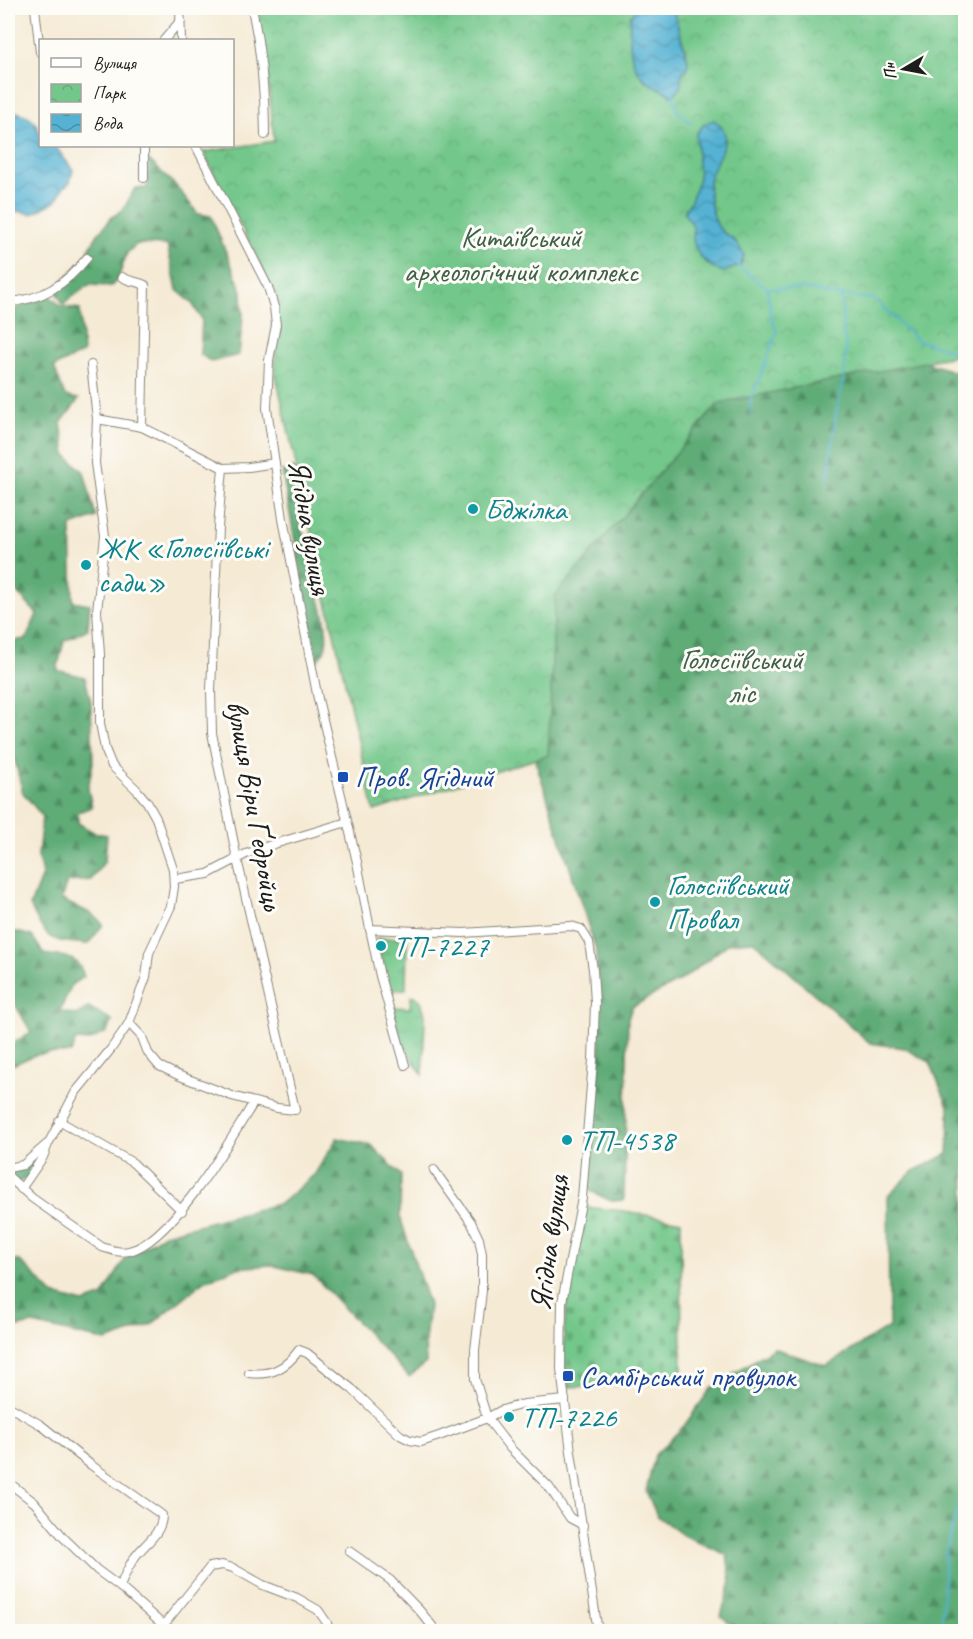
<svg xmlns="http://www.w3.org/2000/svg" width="973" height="1639" font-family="Caveat,sans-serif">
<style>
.grass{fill:url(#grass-tufts);stroke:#487254;stroke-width:1.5}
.forest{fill:url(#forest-firs);stroke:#3d644a;stroke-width:1.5}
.cemetery{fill:url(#cemetery-stones);stroke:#487254;stroke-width:1.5}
.park{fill:url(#park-crowns);stroke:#487254;stroke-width:1.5}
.water{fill:url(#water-waves);stroke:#386778;stroke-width:1.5}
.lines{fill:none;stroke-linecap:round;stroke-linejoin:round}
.stream{stroke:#55b2d3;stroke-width:2}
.street-casing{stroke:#888378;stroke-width:10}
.street{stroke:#fff;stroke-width:8}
.culture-dot{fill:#0f9aa8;stroke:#fdfcf7;stroke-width:2}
.transit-dot{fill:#1a4fb4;stroke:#fdfcf7;stroke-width:2}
.labels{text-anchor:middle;stroke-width:6;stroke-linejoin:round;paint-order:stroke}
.park-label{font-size:30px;fill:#3f6048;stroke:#fdfcf7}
.culture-label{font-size:30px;fill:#0d838f;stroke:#fdfcf7;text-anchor:start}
.street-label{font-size:30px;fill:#1c1c1c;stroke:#fdfcf7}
.transit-label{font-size:30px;fill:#164399;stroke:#fdfcf7;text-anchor:start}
</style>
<defs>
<pattern id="grass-tufts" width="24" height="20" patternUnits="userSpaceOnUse" patternTransform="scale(1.5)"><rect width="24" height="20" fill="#73c78b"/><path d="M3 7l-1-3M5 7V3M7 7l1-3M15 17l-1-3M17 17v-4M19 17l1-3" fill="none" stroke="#63aa77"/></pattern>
<pattern id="forest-firs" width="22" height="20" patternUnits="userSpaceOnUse" patternTransform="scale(1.5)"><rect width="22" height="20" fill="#5eac77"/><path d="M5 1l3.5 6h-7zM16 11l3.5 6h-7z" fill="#4d8b61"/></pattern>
<pattern id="cemetery-stones" width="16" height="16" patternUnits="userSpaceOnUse" patternTransform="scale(1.5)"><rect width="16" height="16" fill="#73c78b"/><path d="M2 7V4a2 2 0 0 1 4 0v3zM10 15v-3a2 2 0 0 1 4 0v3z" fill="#63aa77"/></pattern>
<pattern id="park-crowns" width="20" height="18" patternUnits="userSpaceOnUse" patternTransform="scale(1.5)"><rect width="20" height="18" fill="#73c78b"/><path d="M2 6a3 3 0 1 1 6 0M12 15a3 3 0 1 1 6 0" fill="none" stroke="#63aa77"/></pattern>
<pattern id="water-waves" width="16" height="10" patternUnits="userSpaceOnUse" patternTransform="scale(1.5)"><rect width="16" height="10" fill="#55b2d3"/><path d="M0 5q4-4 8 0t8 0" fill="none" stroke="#4690aa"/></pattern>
</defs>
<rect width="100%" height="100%" fill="#fdfcf7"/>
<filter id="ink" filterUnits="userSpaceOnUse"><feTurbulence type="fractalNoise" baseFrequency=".0167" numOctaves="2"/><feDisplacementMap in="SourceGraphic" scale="12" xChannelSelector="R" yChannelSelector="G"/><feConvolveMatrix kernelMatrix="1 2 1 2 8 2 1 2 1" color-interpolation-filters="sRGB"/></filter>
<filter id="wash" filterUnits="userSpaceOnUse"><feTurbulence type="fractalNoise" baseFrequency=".008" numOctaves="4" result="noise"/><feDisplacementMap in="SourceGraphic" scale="24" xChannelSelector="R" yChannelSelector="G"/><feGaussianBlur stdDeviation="1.35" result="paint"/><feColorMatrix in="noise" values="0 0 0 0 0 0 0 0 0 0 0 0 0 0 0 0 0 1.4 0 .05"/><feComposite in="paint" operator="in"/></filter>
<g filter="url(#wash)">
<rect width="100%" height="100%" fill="#f5ead4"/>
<g class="grass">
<path d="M376,938H407L406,989L389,990Z"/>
<path d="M414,995L421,1001L425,1015L423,1075C407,1053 396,1034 394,1007L410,1008L411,996Z"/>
</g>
<g class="forest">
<path d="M965,8L909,352L931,364L965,375V1631H739L721,1616L731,1582L727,1555L683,1535L657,1516L646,1491L655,1455L684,1426L712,1387L774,1348L826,1366L889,1327L888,1196L913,1171L948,1154L949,1109L930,1062L904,1048L870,1043L754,941L729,943L684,978L632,1007L628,1019L624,1200L611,1201L590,1191L588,1183L600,1059L596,950L495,634Z"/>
<path d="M149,160L177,187L198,214L211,216L242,291L243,317L239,355L211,362L200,354L202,320L192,303L177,290L167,245L137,244L127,253L118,279L111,286L89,285L63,304L54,289L87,258L89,249L98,234L112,217L123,210L135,188H147Z"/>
<path d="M50,296L61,306L80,309L83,353L54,367L65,396L79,399L61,423L66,455L84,472L96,517L71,526L73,601L90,604L88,629L64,641L57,670L85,677L91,702L93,762L88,789L92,807L78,812V823L95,833L107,835L105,861L91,880L67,882L61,899C77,909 93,910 103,925L88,944C49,941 48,942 30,906L42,875L38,856L42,816L23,793L11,745L8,738V609L12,610V641L26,639L37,614L9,584L8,524L11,521L8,511V362L15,353L8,349V311Z"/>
<path d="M294,468L301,491L300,527L315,561V572L312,577C319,593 331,631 325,649C324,653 319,658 317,661L282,471Z"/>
<path d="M8,930L32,936L44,954C63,957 79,954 84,977L72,984L60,1011L76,1015L89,1007L112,1020L107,1032L89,1041L76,1040L71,1053H49L35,1055L8,1067V1051L11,1050L15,1042L31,1032L8,992Z"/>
<path d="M337,1138L371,1145L401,1175L400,1217L429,1305L425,1341L426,1363L409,1377L313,1275L270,1265L236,1268L204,1281L151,1325L106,1341L33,1324L8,1329V1259L20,1261L54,1295L84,1303L103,1296L125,1259L164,1234L281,1203L315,1174Z"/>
<path d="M43,1155L29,1176L17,1183L8,1173V1170L24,1168Z"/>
</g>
<path class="cemetery" d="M583,1207L624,1211L681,1221L682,1382L568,1387C556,1334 573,1261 583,1207Z"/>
<path class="park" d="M255,8H965V354L719,403L555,596L548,755L374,811L275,372L277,297L203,152L274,141L266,59Z"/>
<g class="water">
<path d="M639,8H670L674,13L688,60L687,69L682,73L680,88L673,96C666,90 656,88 648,82C628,68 629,39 630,16Z"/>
<path d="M8,109C32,117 40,118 40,146H55L73,170L70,182L63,188L56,201L32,214L17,211L10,218H8Z"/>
<path d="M714,120C741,138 710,161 709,183C708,194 713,219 719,228C722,233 729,236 734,240C738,244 741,250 744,255L741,265L724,272C708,267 696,256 693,239C693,233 695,229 692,224C690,220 686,218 684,212L691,201L699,178L696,134L704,124Z"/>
</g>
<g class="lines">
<g class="stream">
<path d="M673,95L677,111L690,122"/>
<path d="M737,265L767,288L806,289L828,294L874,299L917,340L966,355"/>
<path d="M752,414C749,403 749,399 755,390L777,332L771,315L767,288"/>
<path d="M828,479L836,414L844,377L846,347L843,331L842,299L839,296"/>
<path d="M966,1392L961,1400L966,1424"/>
<path d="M941,1632L945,1554L966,1479"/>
</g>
</g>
</g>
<g filter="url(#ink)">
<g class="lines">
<defs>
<g id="street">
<path d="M35,8L40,52"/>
<path d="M180,8L181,40"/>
<path d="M252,8C261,50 265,91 265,135"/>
<path d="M164,40L181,20"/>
<path d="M196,146L268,287L274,307L276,325L269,360L267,408L283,519L318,699L357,862L370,929L463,933L571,926L581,929L589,942L593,970L595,1003L593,1060L582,1198L562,1302L561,1369L571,1452L598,1632"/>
<path d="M144,178V146"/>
<path d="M122,277C130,282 137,281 145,285L142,427"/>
<path d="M8,302C42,300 66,284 87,258"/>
<path d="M97,419L142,427L223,468L249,467L275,463"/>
<path d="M175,879L208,874L246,854L271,845L347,822"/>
<path d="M370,929L380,976L405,1065"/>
<path d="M129,1023L142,1037L148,1053L159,1066L180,1076L232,1096L277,1108L295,1110L237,859L212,733L211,690L218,527L223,468"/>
<path d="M59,1121L133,1163L182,1211"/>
<path d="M8,1168L23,1165L46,1145"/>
<path d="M434,1170L471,1222L479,1239L482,1254V1291L475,1350V1379L487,1418L510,1448L549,1487L570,1518L583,1525"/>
<path d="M8,1176L32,1198L102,1247C111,1250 119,1253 129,1251C171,1242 231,1139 254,1102"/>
<path d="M21,1189L43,1157L48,1144L75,1093L111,1049L129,1023L146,977L149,953L171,906L174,887L173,869L156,818L147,802L136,789L112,766L105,749L100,723V654L97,611L105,536L95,463L97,419L91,365"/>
<path d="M249,1373C271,1376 286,1368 299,1350L307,1353L352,1389L400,1435L410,1440L421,1442L439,1436L487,1418L502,1410L524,1404L565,1400"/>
<path d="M8,1406L41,1425L91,1465L162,1515C162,1534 145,1543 135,1557C128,1566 124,1577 120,1587"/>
<path d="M8,1482L35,1503L63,1537L97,1570L120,1587L171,1632"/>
<path d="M349,1551L390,1580L420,1611L437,1632"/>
<path d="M158,1632L210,1567L222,1565L233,1568L263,1585L297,1598L318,1610L327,1623L329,1632"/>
</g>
</defs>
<use href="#street" class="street-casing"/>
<use href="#street" class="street"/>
</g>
</g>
<g class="culture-dot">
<circle cx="473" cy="509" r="6"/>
<circle cx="86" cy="565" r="6"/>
<circle cx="655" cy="902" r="6"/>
<circle cx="381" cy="946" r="6"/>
<circle cx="567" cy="1140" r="6"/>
<circle cx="509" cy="1417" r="6"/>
</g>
<g class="transit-dot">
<rect x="337" y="771" width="12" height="12" rx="3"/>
<rect x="562" y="1370" width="12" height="12" rx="3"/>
</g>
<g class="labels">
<g class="park-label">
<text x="521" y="247">Китаївський<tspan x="521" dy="34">археологічний комплекс</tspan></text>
<text x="742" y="669">Голосіївський<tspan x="742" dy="34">ліс</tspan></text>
</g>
<g class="culture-label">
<text x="485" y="519">Бджілка</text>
<text x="98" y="558">ЖК «Голосіївські<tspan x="98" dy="34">сади»</tspan></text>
<text x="667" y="895">Голосіївський<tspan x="667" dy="34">Провал</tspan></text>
<text x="393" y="956">ТП-7227</text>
<text x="579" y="1150">ТП-4538</text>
<text x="521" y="1427">ТП-7226</text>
</g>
<g class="street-label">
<text transform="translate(310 527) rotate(80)" y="10">Ягідна вулиця</text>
<text transform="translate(255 805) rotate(80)" y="10">вулиця Віри Ґедройць</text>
<text transform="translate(549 1243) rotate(-82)" y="10">Ягідна вулиця</text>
</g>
<g class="transit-label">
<text x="355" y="787">Пров. Ягідний</text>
<text x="580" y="1386">Самбірський провулок</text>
</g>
</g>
<rect width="973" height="1639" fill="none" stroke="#fdfcf7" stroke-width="30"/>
<rect x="39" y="39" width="195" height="108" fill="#fdfcf7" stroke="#a3a29f" stroke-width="1.5"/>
<rect x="51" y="58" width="30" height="9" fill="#ffffff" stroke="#a3a29f" stroke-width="1.5"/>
<text x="93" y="69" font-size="18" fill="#1c1c1c">Вулиця</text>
<rect x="51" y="84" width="30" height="18" fill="url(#park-crowns)" stroke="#a3a29f" stroke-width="1.5"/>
<text x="93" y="99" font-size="18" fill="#1c1c1c">Парк</text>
<rect x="51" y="114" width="30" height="18" fill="url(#water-waves)" stroke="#a3a29f" stroke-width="1.5"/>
<text x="93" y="129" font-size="18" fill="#1c1c1c">Вода</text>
<g transform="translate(904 69) rotate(260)" stroke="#fdfcf7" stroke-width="4.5" paint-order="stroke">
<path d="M0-4.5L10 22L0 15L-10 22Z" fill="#1c1c1c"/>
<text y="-9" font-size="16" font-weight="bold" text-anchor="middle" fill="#1c1c1c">Пн</text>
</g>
</svg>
